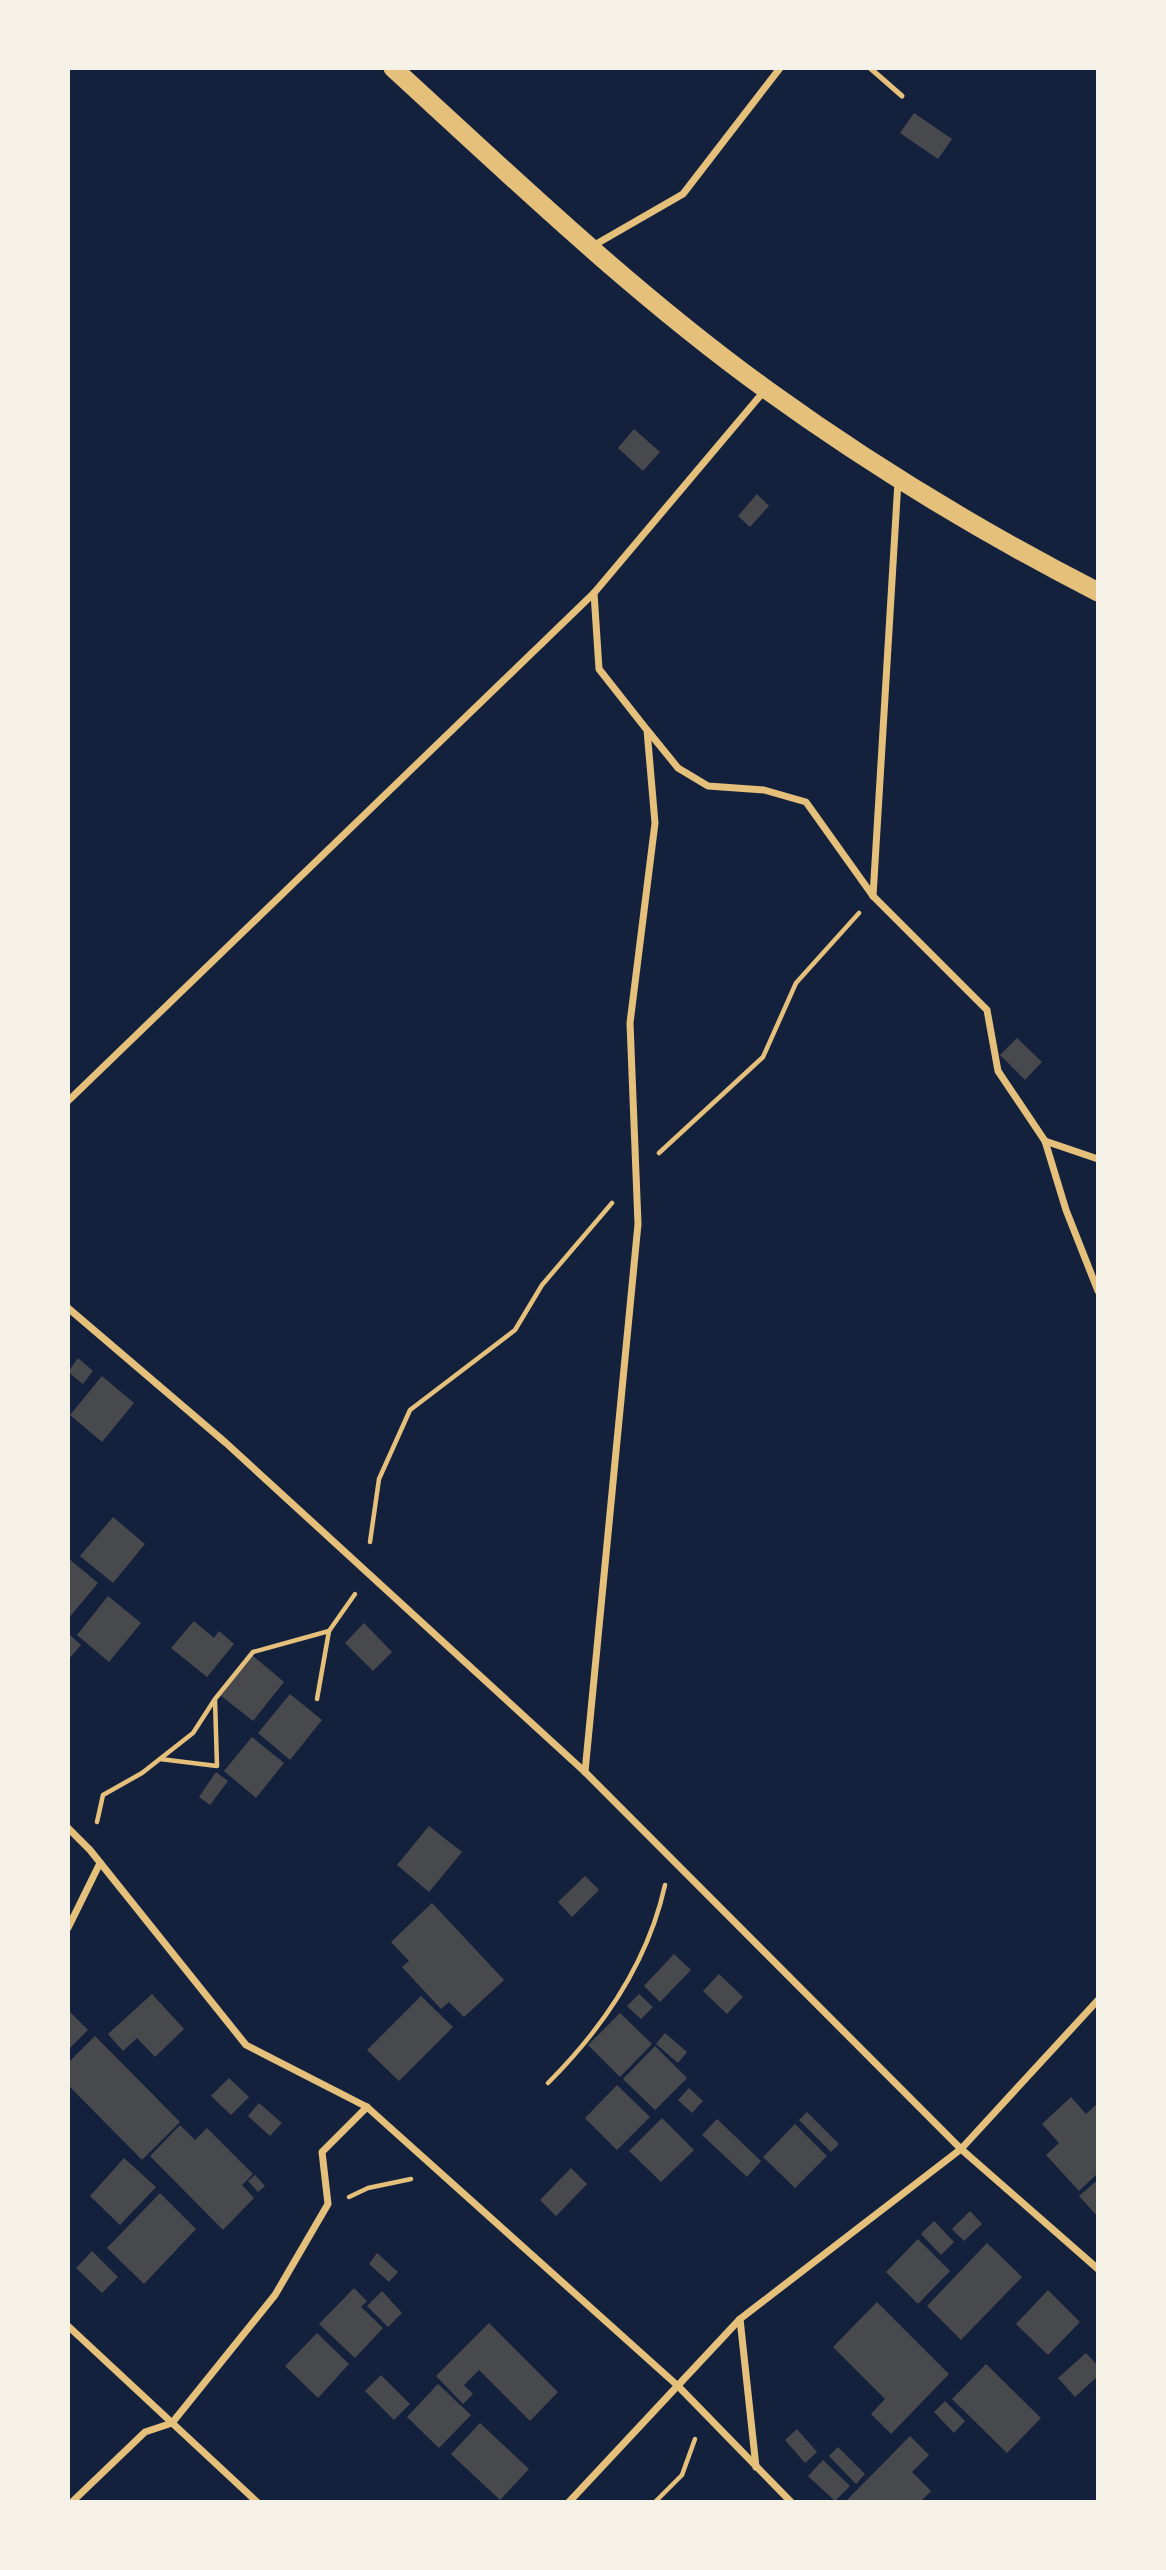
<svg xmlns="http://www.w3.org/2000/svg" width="1166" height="2570" font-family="Raleway,sans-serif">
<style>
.building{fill:#48494c}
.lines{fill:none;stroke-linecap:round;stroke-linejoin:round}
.path{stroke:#e5c07b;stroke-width:4.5}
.service{stroke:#e5c07b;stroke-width:5}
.minor{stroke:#e5c07b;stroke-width:7}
.trunk{stroke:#e5c07b;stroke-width:19}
</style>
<rect width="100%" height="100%" fill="#14213d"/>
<g class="building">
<path d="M914,113L952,139L938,159L900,133Z"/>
<path d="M634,429L660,452L643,471L618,448Z"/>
<path d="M757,494L769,506L750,527L738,516Z"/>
<path d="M1017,1038L1042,1062L1025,1080L1000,1055Z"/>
<path d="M78,1358L93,1371L83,1384L68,1372Z"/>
<path d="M102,1376L134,1403L102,1442L70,1415Z"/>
<path d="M113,1517L145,1544L113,1583L80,1556Z"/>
<path d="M68,1558L98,1583L68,1619Z"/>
<path d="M108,1596L141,1623L109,1662L77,1635Z"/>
<path d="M194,1621L214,1638L219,1631L234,1644L207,1677L171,1648Z"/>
<path d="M364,1623L392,1652L373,1671L345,1643Z"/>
<path d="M68,1633L81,1645L68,1660Z"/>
<path d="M253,1656L284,1682L253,1721L220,1695Z"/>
<path d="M290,1694L322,1720L290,1760L258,1733Z"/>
<path d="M252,1737L284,1763L256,1798L224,1771Z"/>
<path d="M216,1772L228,1781L210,1805L199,1797Z"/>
<path d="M429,1826L462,1852L429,1892L397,1865Z"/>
<path d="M585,1876L599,1890L572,1917L558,1902Z"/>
<path d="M432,1903L504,1980L464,2017L449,2002L441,2009L402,1967L409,1961L391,1942Z"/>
<path d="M674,1954L691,1970L660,2002L644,1986Z"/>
<path d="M719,1974L743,1997L727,2014L703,1991Z"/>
<path d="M152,1994L184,2029L155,2057L137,2038L123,2051L108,2034Z"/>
<path d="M639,1994L653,2007L641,2019L627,2006Z"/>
<path d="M421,1996L453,2027L399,2081L367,2050Z"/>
<path d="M68,2010L88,2030L68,2050Z"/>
<path d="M620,2013L652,2044L620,2077L588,2045Z"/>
<path d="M665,2033L687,2052L678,2063L656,2044Z"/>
<path d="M95,2036L180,2122L142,2160L68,2085V2063Z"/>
<path d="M655,2046L687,2078L655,2110L623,2079Z"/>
<path d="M229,2078L249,2097L231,2115L211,2096Z"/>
<path d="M617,2085L650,2117L617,2150L585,2118Z"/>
<path d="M689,2088L703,2101L692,2113L678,2100Z"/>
<path d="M1071,2097L1086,2114L1098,2103V2173L1079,2191L1046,2155L1059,2143L1042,2124Z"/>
<path d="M259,2103L282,2123L270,2136L248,2116Z"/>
<path d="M807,2112L839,2144L831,2152L799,2120Z"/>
<path d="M662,2118L694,2150L661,2182L629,2151Z"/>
<path d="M717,2119L761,2161L747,2177L702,2135Z"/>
<path d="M795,2124L827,2156L795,2188L763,2157Z"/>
<path d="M180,2125L195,2140L207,2128L253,2174L242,2185L254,2198L223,2230L150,2156Z"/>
<path d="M124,2158L156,2187L120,2225L90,2196Z"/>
<path d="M571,2168L587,2184L556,2216L540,2200Z"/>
<path d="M255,2175L265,2186L258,2192L248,2181Z"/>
<path d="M1095,2182L1098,2185V2217L1079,2196Z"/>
<path d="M160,2193L196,2229L144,2284L107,2248Z"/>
<path d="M970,2211L982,2224L964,2241L952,2229Z"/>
<path d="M934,2221L954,2242L941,2255L921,2234Z"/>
<path d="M918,2239L950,2271L918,2304L886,2272Z"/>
<path d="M987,2243L1022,2277L961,2340L927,2306Z"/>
<path d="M92,2251L118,2277L102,2293L76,2268Z"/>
<path d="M377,2253L398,2272L389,2282L369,2264Z"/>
<path d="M354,2288L367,2301L361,2307L383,2328L355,2358L319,2324Z"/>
<path d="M1048,2290L1080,2322L1048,2355L1016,2324Z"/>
<path d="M382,2291L402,2313L388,2327L367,2306Z"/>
<path d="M877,2302L949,2374L891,2434L871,2414L885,2399L833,2347Z"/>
<path d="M489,2323L558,2392L530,2421L479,2370L464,2385L473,2394L463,2404L436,2376Z"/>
<path d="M317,2333L349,2364L318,2398L285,2366Z"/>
<path d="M1086,2353L1098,2366V2376L1075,2397L1058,2378Z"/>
<path d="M986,2364L1041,2418L1007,2453L952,2399Z"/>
<path d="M381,2375L410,2404L394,2420L365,2391Z"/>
<path d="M438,2384L471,2415L439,2448L407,2417Z"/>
<path d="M945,2401L965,2421L954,2433L934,2412Z"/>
<path d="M480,2423L529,2469L500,2500L451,2454Z"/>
<path d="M797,2429L817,2452L805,2463L785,2440Z"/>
<path d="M910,2436L929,2455L912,2472L931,2491L920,2502H845Z"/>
<path d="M838,2447L865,2474L856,2484L829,2456Z"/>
<path d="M823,2460L850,2486L835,2501L808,2476Z"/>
</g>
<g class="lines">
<g class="path">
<path d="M659,1153L763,1057L796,983L859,913"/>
<path d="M370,1542L379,1479L410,1410L515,1330L542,1285L612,1203"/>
<path d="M317,1699L329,1631L355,1594"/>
<path d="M160,1759L217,1766L215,1700"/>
<path d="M97,1822L103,1795L142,1773L193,1733L215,1699L253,1652L329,1631"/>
<path d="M548,2083C603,2028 648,1962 665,1885"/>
<path d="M349,2197L368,2188L411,2179"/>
<path d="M655,2502L682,2475L695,2439"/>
</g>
<path class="service" d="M870,68L902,96"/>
<g class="minor">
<path d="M591,247L683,194L780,68"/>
<path d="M648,731L678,768L708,786L764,790L806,802L873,896L987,1010L998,1071L1045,1141L1066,1210L1098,1291"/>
<path d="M873,896L898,481"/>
<path d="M68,1101L594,593L765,390"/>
<path d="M1045,1141L1098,1159"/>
<path d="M68,1308L226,1443L585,1772L961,2149L1098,2269"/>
<path d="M585,1772L638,1224L630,1023L655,823L647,730L599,669L594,593"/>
<path d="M68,1828L90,1850L246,2045L367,2107L678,2386L791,2502"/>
<path d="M68,1928L100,1863"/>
<path d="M740,2319L756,2467"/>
<path d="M68,2326L257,2502"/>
<path d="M72,2502L145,2432L172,2423L275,2295L328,2204L322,2152L367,2107"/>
<path d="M569,2502L740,2319L961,2149L1098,2000"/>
</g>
<path class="trunk" d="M393,68C514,179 634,294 767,390C872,466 983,533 1098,592"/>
</g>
<rect width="1166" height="2570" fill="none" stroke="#f6f1e7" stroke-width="140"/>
</svg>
